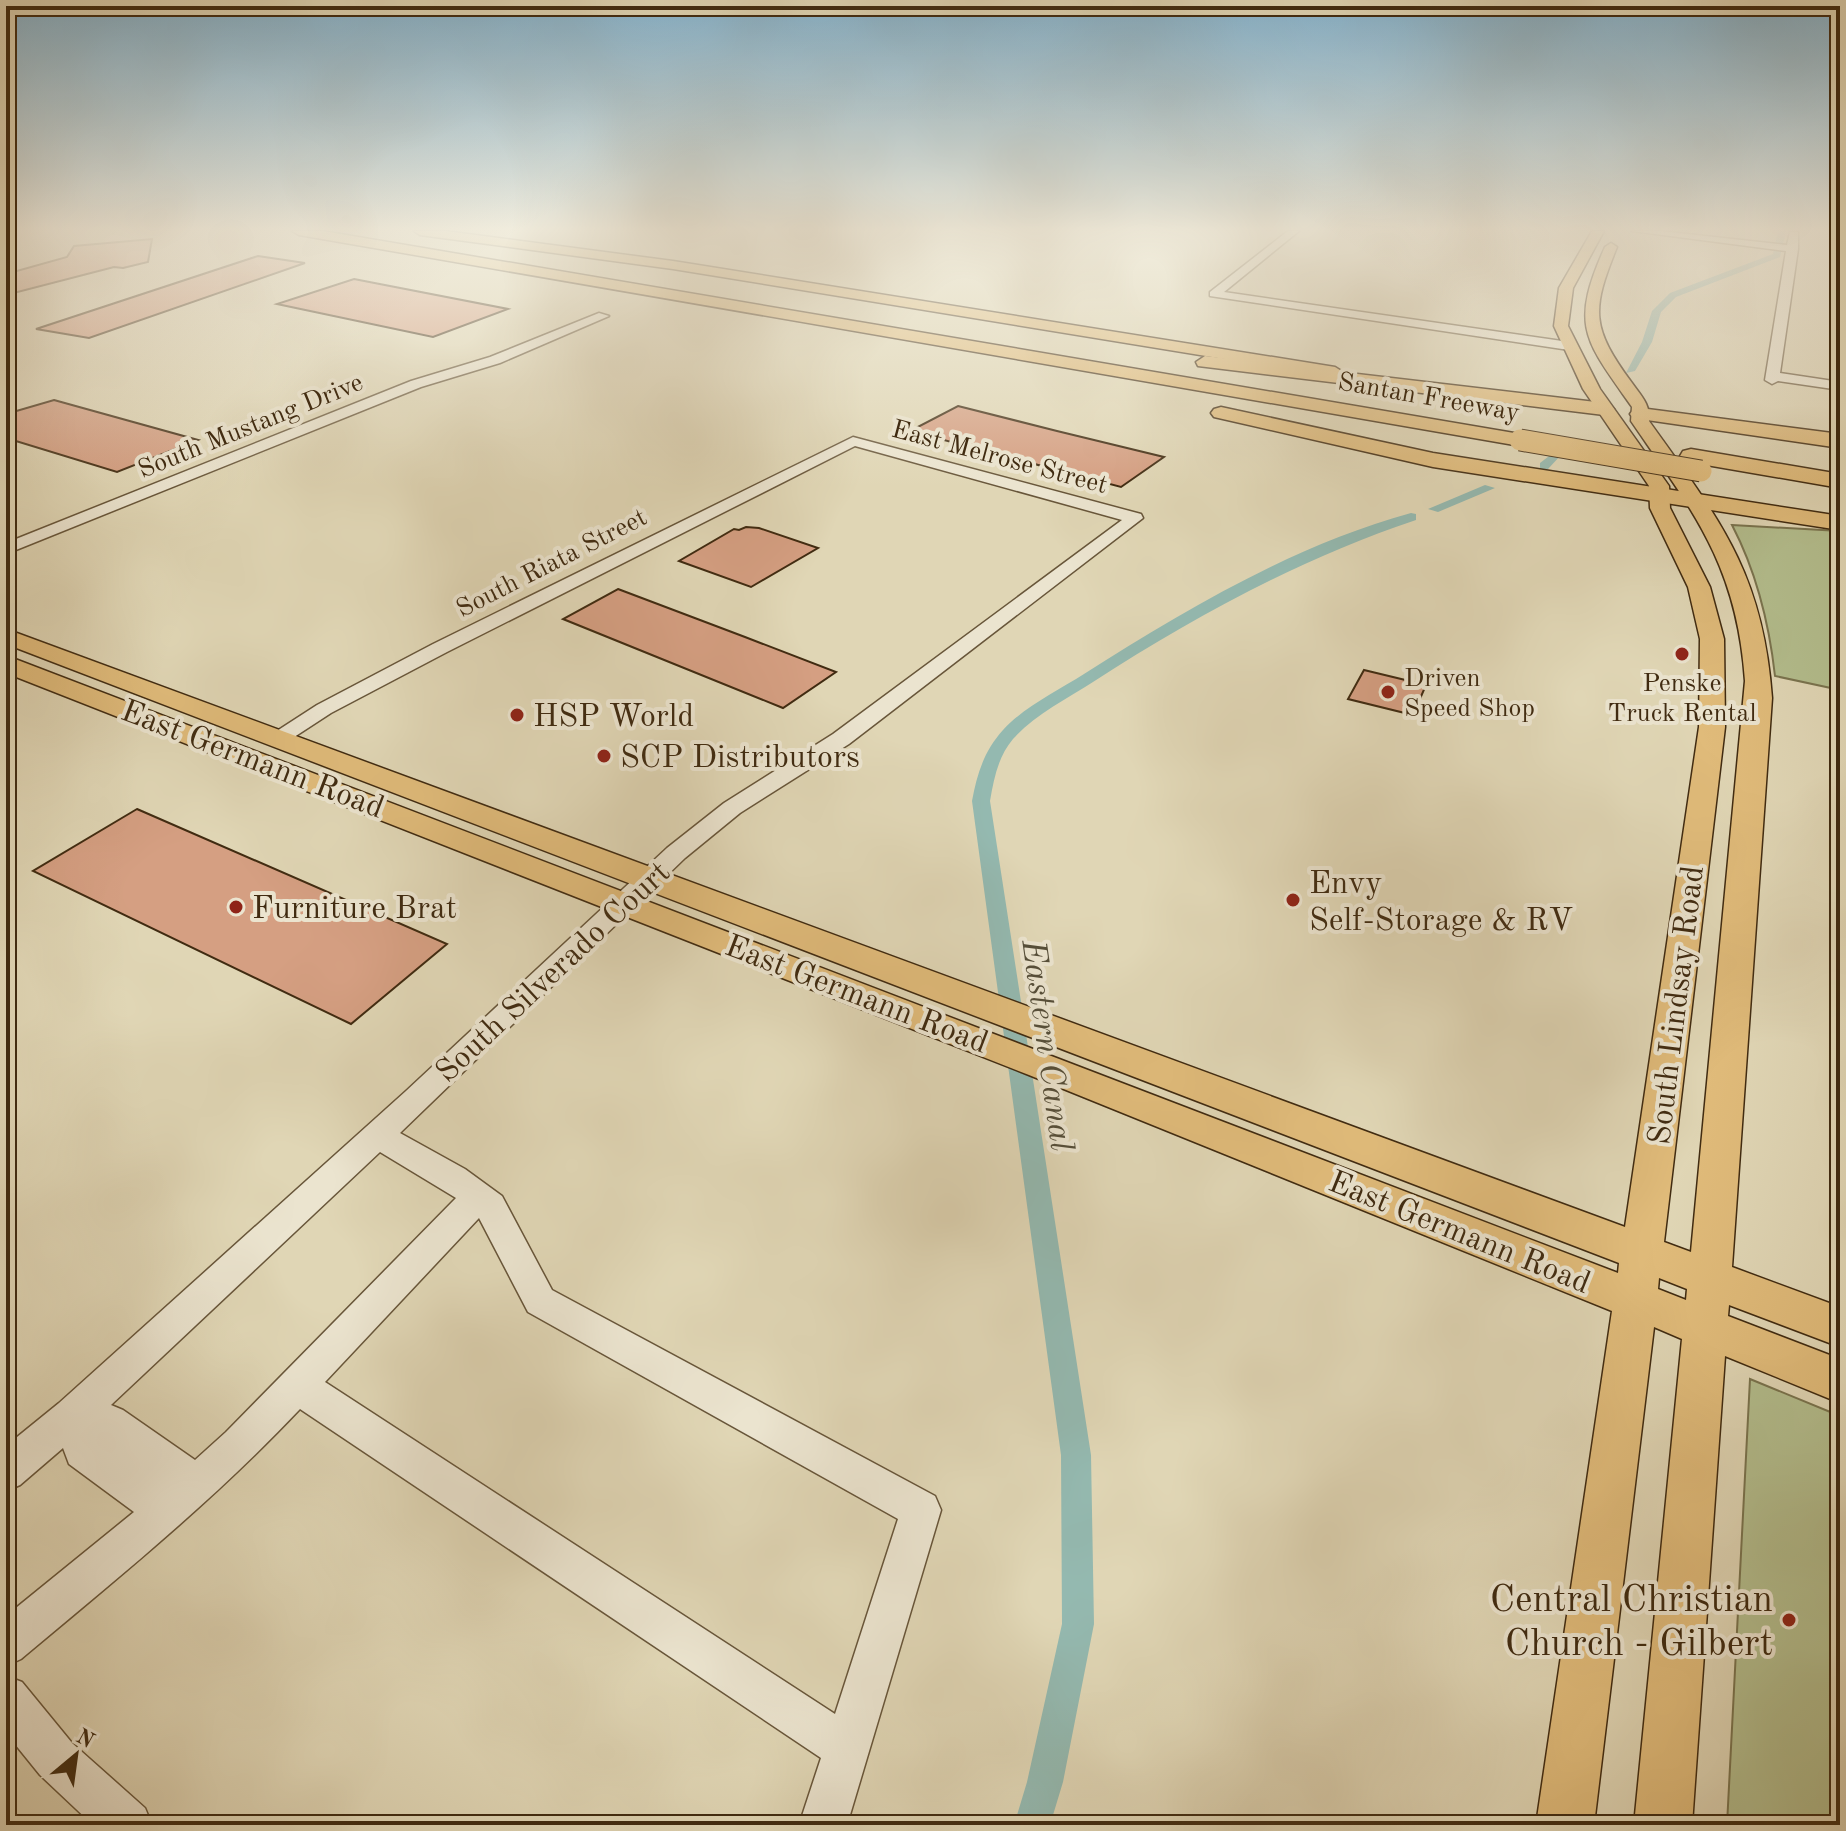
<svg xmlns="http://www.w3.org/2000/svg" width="1846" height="1831" font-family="'Old Standard TT',serif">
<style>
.green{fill:#b3bd8d;stroke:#7a744f;stroke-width:2}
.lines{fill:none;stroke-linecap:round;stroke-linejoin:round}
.canal{fill:#94b9b0;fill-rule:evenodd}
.building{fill:#d59f82;stroke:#402b11;stroke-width:2}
.minor-casing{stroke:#68563a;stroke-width:3}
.major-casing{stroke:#402b11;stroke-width:3}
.highway-casing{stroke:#402b11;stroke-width:3}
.minor{fill:#ebe4cf;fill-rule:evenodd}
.major{fill:#e0bb7a;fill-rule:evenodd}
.highway{fill:#e0bb7a;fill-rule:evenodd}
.highway-bridge-casing{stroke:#402b11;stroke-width:23;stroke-linecap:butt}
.highway-bridge{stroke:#e0bb7a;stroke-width:21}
.poi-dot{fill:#8f2418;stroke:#ebe4cf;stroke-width:3}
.labels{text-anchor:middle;stroke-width:8;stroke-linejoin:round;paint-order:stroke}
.far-street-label{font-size:26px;fill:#402b11;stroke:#ebe4cf}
.far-poi-label{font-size:26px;fill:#402b11;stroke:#ebe4cf;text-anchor:start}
.poi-label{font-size:32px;fill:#402b11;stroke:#ebe4cf;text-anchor:start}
.street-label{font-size:32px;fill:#402b11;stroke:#ebe4cf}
.water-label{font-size:34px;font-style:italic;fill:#554e39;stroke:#ebe4cf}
.near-poi-label{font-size:38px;fill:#402b11;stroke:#ebe4cf;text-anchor:end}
</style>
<rect width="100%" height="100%" fill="#e0d6b5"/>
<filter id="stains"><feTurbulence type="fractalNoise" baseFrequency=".0025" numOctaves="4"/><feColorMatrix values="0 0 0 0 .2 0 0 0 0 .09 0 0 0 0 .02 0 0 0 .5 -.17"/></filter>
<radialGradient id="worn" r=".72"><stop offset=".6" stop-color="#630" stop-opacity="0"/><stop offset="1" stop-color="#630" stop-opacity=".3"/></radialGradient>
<g class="green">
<path d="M1732,525L1840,531V690L1775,676C1769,622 1757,573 1732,525Z"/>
<path d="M1750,1379L1840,1416V1825H1727Z"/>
</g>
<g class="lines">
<g class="canal">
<path d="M1778,231H1786L1780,257L1676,297L1661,312L1652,342L1635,371L1626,373L1642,342L1652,311L1670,293L1773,254Z"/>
<path d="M1557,450L1563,453L1561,455L1548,469H1540V463Z"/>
<path d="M1485,485L1495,488L1438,512L1428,509Z"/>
<path d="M1411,513L1416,514V520C1300,559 1195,616 1093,682C1067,699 1034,715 1013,739C998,757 994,778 990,801L1091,1455L1094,1624L1063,1782L1050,1825H1014L1027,1782L1062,1624L1061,1455L972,801C977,774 984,751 1003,730C1024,707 1057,691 1084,674C1185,610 1294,545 1411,513Z"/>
</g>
</g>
<g class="building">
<path d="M152,239L148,262L123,268L114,267L6,295V274L67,257L74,246Z"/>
<path d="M258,256L305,263L89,338L36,329Z"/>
<path d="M354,279L508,309L433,337L277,304Z"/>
<path d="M54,400L198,440L117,472L6,438V414Z"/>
<path d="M958,406L1057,431L1164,457L1121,487L910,431Z"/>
<path d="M746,527L759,528L818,548L751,587L679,561L734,529L739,530Z"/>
<path d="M618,589L745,637L836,672L783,708L563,619Z"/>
<path d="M1364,670L1426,685L1413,715L1348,699Z"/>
<path d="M137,809L447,944L351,1024L33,871Z"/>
</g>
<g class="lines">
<defs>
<g id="minor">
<path d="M1288,231H1299L1224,292L1569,342L1575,346L1569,350L1210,296V292Z"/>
<path d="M1632,231H1660L1787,245L1790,232H1798V249L1780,373L1840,382V390L1778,381L1772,384L1765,380L1786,251Z"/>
<path d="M599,313L609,316L500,363L421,387L6,554V543L411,381L490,357Z"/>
<path d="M853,437L1141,514L1143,518L849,744L740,813L685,858L400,1133L465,1169L502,1196L552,1290L935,1496L941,1510L847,1825H799L821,1758L300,1409C214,1500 118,1578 21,1659L6,1666V1616L134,1512L69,1464L63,1448L20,1485L6,1491V1446L59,1403L406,1091L667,848L724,803L833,734L1122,520L855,446L447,652L331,713L285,743H269L266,738L317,705L433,644ZM380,1152L456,1198L226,1432L195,1460L123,1410L111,1405ZM479,1218L528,1312L898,1519L835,1714L325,1382Z"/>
<path d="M6,1676L22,1682L72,1743L145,1808L152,1825H93L40,1775L6,1733Z"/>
</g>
<g id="major">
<path d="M414,231H445L673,261L1335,367L1343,372L1335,377L673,269L420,235Z"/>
<path d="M1592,231H1604L1573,288L1568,326L1600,389L1669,486L1670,508L1710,587L1724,639L1725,727L1664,1242L1691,1252L1745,681C1737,565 1694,513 1631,421L1632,407C1585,340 1569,327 1605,247L1611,243L1617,247C1591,311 1591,327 1632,383C1642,397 1650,404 1649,421C1719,519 1763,572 1772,698L1732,1267L1840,1307V1347L1729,1305L1728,1316L1840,1359V1403L1725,1356L1692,1825H1634L1682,1339L1654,1327L1594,1825H1536L1612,1311L1029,1075L6,673V657L15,659L1618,1273L1619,1263L6,644V629L1625,1227L1699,727L1700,639L1688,587L1650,508L1649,486L1583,389L1554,326L1559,288ZM1659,1278L1687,1289L1686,1300L1658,1289Z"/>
</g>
<g id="highway">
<path d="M292,231H323L1520,434L1531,440L1520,446L299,235Z"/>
<path d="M1205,356L1604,403L1614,409L1604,415L1198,366L1196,362Z"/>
<path d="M1221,407L1433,453L1840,516V530L1433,467L1214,417L1211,413L1214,409Z"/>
<path d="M1640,408L1840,434V448L1633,418L1630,414L1633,410Z"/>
<path d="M1691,449L1840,474V488L1683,461L1680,456L1683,451Z"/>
</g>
</defs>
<use href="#minor" class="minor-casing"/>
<use href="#major" class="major-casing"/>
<use href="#highway" class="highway-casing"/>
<use href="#minor" class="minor"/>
<use href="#major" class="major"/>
<use href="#highway" class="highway"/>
<defs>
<path id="highway-bridge" d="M1520,440L1701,471"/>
</defs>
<use href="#highway-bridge" class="highway-bridge-casing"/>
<use href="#highway-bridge" class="highway-bridge"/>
</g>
<linearGradient id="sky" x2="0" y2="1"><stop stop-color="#86b6d2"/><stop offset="0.47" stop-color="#f1edde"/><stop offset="1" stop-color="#f1edde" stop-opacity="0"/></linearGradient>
<rect width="1846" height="487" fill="url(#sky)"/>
<g class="poi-dot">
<circle cx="1682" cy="654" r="8"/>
<circle cx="1388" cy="692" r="8"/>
<circle cx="517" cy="715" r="8"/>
<circle cx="604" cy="756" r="8"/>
<circle cx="1293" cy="900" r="8"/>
<circle cx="236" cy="907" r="8"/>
<circle cx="1789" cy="1620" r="8"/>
</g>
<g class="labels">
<g class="far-street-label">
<text transform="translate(1429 396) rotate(10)" y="9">Santan Freeway</text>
<text transform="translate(250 425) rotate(-22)" y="9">South Mustang Drive</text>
<text transform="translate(1000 456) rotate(15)" y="9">East Melrose Street</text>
<text transform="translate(551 562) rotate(-27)" y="9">South Riata Street</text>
</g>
<g class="far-poi-label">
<text x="1404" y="686">Driven<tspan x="1404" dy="30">Speed Shop</tspan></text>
<text x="1682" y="691" text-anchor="middle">Penske<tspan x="1682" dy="30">Truck Rental</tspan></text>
</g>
<g class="poi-label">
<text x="533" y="726">HSP World</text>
<text x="620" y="767">SCP Distributors</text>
<text x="1309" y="893">Envy<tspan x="1309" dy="37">Self-Storage &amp; RV</tspan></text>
<text x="252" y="918">Furniture Brat</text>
</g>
<g class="street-label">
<text transform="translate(253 758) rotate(21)" y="11">East Germann Road</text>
<text transform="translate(552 971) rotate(-43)" y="11">South Silverado Court</text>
<text transform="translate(857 993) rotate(21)" y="11">East Germann Road</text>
<text transform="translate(1675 1005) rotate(-83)" y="11">South Lindsay Road</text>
<text transform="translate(1460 1231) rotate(22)" y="11">East Germann Road</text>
</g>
<g class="water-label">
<text transform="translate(1049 1045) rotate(82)" y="12">Eastern Canal</text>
</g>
<g class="near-poi-label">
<text x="1773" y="1611">Central Christian<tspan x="1773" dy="44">Church - Gilbert</tspan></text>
</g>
</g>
<rect width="1846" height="1831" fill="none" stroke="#e0d6b5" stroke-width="32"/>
<rect x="8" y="8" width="1830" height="1815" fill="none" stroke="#402b11" stroke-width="4"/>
<rect x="16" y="16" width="1814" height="1799" fill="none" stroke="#402b11" stroke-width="2"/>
<g transform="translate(76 1755) rotate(29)" stroke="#ebe4cf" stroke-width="6" paint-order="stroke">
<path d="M0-6L14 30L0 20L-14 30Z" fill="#402b11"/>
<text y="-12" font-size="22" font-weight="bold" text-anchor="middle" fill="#402b11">N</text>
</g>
<rect width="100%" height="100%" filter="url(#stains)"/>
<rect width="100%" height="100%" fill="url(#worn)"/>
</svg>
